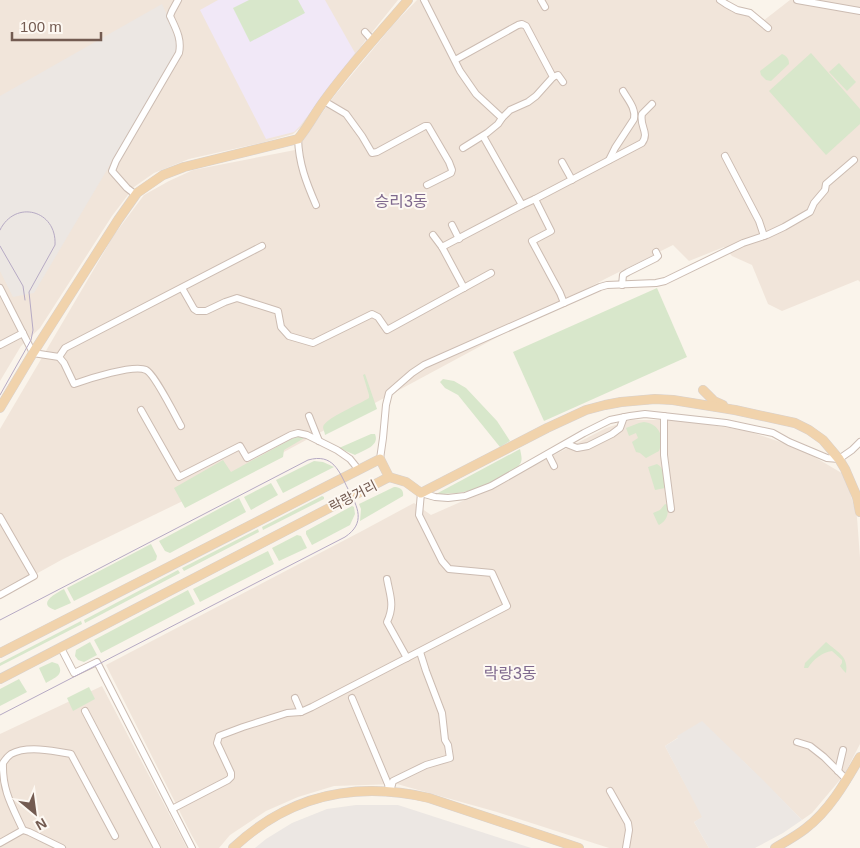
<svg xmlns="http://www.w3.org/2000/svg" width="860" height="848" font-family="Arial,'Noto Sans KR',sans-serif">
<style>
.residential{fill:#f1e5da}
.industrial{fill:#ece7e3}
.education{fill:#f1e8f7}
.green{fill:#d8e7cb}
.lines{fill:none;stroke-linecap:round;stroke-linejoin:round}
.minor-casing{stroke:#ccbcb2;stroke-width:8}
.major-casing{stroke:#d8d1ce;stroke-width:10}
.minor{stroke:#fff;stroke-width:6}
.major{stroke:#f1d3ac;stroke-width:9}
.tram{stroke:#b6aac4;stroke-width:1}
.labels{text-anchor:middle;stroke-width:4;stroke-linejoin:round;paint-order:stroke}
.street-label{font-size:14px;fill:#735b51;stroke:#fdf8f2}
.quarter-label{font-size:16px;fill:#7f698e;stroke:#fdf8f2}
</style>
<rect width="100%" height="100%" fill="#faf4eb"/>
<g class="residential">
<path d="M0,0H398L365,41L301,127L293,134L261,143L189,159L154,173L134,187L112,216L40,328L21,346L0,381Z"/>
<path d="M417,0H715L732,12L763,21L790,0H860V282L858,280L782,311L768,304L752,265L732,256L724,247L689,261L673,245L605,279L282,453L63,559L0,594V429L114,235L144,195L169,181L193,170L295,150L335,95L393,25Z"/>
<path d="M631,420H680L748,431L801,449L845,475L857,517L860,558V744L844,775L812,813L802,820L743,761L679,737L665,746L703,817L694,822L709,848H609L497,812L397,784L334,786L298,797L266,811L230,835L219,848H199L191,834L106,665L362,531L414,503L431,515L483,492L606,428Z"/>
<path d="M102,686L187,848H0V734Z"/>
</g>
<g class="industrial">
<path d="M162,4L176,35L178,46L171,62L34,293L13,297L0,271V96Z"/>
<path d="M702,721L764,781L802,820L783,833L755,848H709L694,822L702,817L665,746L678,738L677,736Z"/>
<path d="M356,805H398L531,848H255L266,839L292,823L327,809Z"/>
</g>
<path class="education" d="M218,0H325L355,53L300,126L294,132L266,139L200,10Z"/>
<g class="green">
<path d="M249,0H298L305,13L250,42L233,8Z"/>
<path d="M811,53L860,109V124L826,155L769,91Z"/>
<path d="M782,54C787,56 789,59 789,64L771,81L766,80L761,75L760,71Z"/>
<path d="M839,63L856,82L847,91L829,72Z"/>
<path d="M657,288L687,357L544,421L513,352Z"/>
<path d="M365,374L377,409L325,435C325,433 323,429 323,427C325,418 360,404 369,398V395L363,375Z"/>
<path d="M443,379L454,381L466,388L497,421L510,441L500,447L458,395L445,388L440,382Z"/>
<path d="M644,422C660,424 665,438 659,451L646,458L640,453L636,452L632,442L638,438L636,433L629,436L626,428L639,423Z"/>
<path d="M371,434H375C380,446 364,450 355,455L339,448Z"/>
<path d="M295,437H306L284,450L283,457L185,508L174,488L223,460L231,472Z"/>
<path d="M520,449C521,454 523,460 520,464C516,470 510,473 504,476C479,490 464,494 436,494Z"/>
<path d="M314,461L323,462L334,467L283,493L276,480Z"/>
<path d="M657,464C665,468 664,480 665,488L655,490L648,467Z"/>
<path d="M271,483L278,495L251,510L244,497Z"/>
<path d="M394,487C400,487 404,490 403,496L360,521L361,509L359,504Z"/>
<path d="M322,496L324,497V499L263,530L262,527Z"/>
<path d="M239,498L246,512L170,553L165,551L159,541Z"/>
<path d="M665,504L668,505C668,514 668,520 659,525L658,524L653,513L660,510Z"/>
<path d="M352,506L354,507L355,514L350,525L312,545L306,534V531Z"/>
<path d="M258,529L259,532L184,571L182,568Z"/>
<path d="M297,535L301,536L307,548L279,561L272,548Z"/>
<path d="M151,544L157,556L156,560L74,601L67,588Z"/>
<path d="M268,551L274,564L200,602L193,589Z"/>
<path d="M178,570L180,573L85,623L84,620Z"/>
<path d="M64,589L71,603L55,610C36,604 56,593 64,589Z"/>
<path d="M188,590L195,604L101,653L94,640Z"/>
<path d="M81,621L82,624L0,666V663Z"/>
<path d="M90,642L97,655L84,662L78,660L75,656L76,650Z"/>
<path d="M826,642C837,652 849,656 846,673L843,670L840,666L842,663V660L832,651C822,652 813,660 808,668H804L805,663Z"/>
<path d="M52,662L58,664C65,675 54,678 46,683L39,668Z"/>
<path d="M19,679L27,692L0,706V689Z"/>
<path d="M89,687L95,699L73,711L67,698Z"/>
</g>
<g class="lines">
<defs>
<g id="minor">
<path d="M424,0L460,71L476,94L502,118"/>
<path d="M541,0L545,7"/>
<path d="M720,0L726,4L737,10L750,13L768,28"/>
<path d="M797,0L860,11"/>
<path d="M365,32L373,41"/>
<path d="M455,60L518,25L522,24L526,26L553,77L536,96L528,102L510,110L502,118L498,124L487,133L463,148"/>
<path d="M553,77L558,75L563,82"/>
<path d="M324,101L346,114L362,136L372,153L377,152L425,126H428L449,162L452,170L451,173L427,185"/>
<path d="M483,136L522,205"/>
<path d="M298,139C299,164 306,182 316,205"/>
<path d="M725,156L759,221L764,236"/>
<path d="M609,160L615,148L634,119C636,108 628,100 623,91"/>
<path d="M562,162L572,180"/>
<path d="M136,195L127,188L112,171L116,161L179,53C182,39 176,29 170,16L172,11L178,0"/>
<path d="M452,225L459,239"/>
<path d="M433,235L442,247L464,288"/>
<path d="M442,247L522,205L535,199"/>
<path d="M622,285L623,275L628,272L656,258L658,256L656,252"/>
<path d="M0,288L33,353L59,357L64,363L74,384C88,379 134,364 146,370C154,373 176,417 181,426"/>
<path d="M182,288L194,309L197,311H206L225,302L237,298L278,311L281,327L289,336L313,343L372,314L378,317L387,330L491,273"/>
<path d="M564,303L560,293L532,241L551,231L535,199L642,143C650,132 639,127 642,114L652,104"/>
<path d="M0,345L23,333"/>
<path d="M59,357L65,348L262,246"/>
<path d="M141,410L179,477L240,446L247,458L291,435L298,433L307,435L337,450L350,459L358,469"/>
<path d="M309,416L319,441"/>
<path d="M664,416V455L671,509"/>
<path d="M567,444L577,448L588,446L612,434L620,428L624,417"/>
<path d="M548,454L554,466"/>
<path d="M380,459L383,438L386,405L389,393L412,373L424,365L600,287L607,285L656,283L665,281L743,243L767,235L784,227L810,212L814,203L825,190L826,184L854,160"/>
<path d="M0,517L34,576L0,595"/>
<path d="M387,579C390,596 395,605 387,622L407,658"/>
<path d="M61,648L74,673L97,662L192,848"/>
<path d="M295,698L301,712"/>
<path d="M352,698L388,784L389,790"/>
<path d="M85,711L157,848"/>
<path d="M797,742L810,746L824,757L847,780"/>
<path d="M838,771L843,750"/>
<path d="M610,791L628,823L629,830L626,848"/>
<path d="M390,792L393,781L426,765L450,758L448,745L445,740L442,713L426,671L420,652"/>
<path d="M172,809L228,780L231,777V773L217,743L219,736L243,727L287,713L301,712L312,707L507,606L492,573L449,569L442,561L419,515L421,493L435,497L448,498L465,496L491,486L584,433L610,420L630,416L645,414L726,423L773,433L789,442L827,458L839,459L852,450L860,442"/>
<path d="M23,830L29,832L62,848"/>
<path d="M0,843L23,830C12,806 2,790 3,763C5,760 8,756 11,754C27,745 55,751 71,754L115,836"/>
</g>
<g id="major">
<path d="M703,390L714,401L723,405"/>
<path d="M0,408L33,353L118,220L137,193L163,175L184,167L298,139C308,127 315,113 324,101C350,65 380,33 408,0"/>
<path d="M389,477L406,482L421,493L547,428L586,410L605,405L621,402L655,399L673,400L735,410L795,423L809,430L823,440L839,459L845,469L857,497L860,512"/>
<path d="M0,653L380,459L389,477L0,679"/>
<path d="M233,848C289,795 356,781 429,798L579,848"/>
<path d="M775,848C785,842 796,836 805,829C829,811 845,783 860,757"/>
</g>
</defs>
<use href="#minor" class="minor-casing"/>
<use href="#major" class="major-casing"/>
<use href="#minor" class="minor"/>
<use href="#major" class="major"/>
<g class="tram">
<path d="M0,230C15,199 57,210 55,245L29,292L33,330L31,340L0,395"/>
<path d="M0,246L23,286L25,300"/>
<path d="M0,620L308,460C333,453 339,471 348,489C358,507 366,523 345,537L0,715"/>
</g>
</g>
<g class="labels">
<g class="street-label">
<text transform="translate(353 496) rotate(-27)" y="5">락랑거리</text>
</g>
<g class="quarter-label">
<text x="401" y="207">승리3동</text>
<text x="510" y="679">락랑3동</text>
</g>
</g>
<g transform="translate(35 813) rotate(151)" stroke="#fdf8f2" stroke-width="4" paint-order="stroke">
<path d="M0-4L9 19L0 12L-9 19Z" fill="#735b51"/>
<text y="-8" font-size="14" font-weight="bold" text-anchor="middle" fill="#735b51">N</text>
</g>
<path d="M12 32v8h89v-8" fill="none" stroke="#735b51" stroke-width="2.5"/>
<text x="20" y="32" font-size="15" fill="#735b51" stroke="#fdf8f2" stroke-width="4" paint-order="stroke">100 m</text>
</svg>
